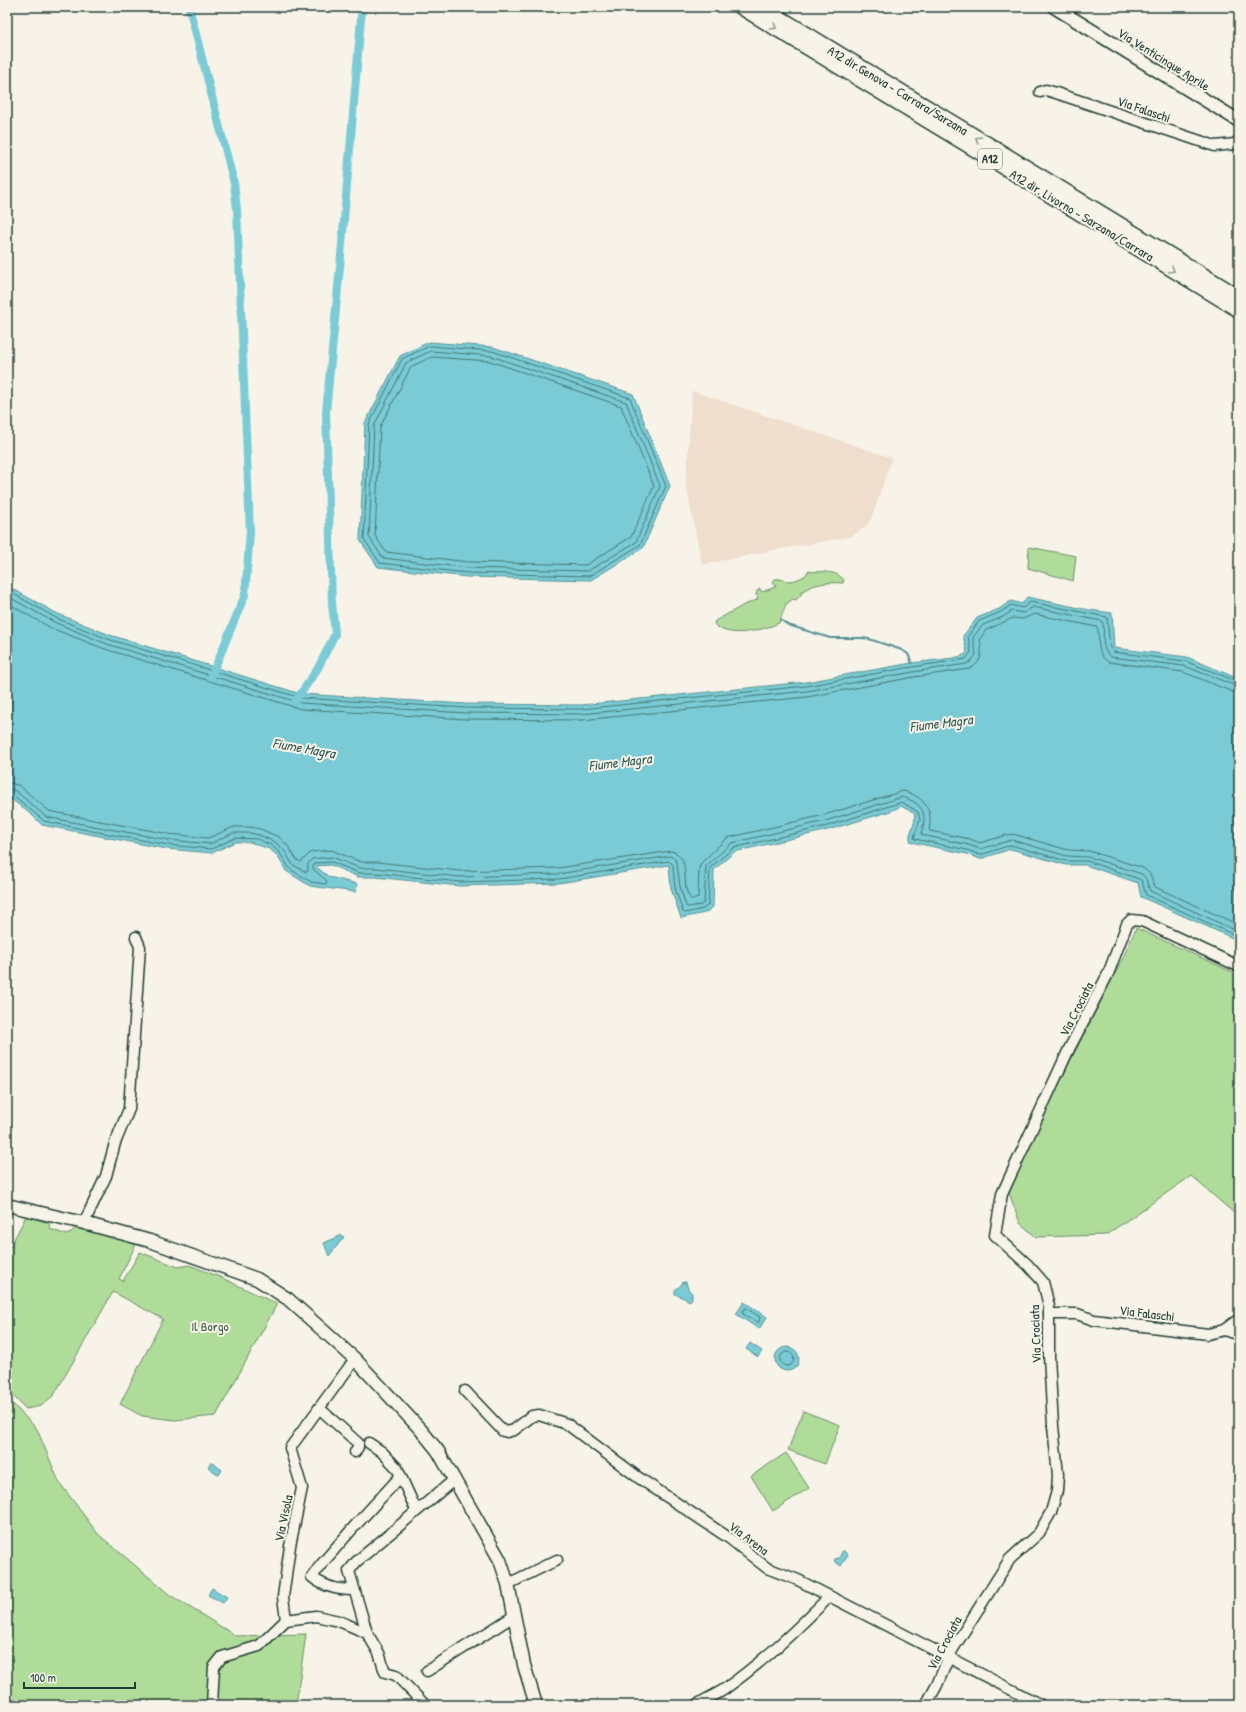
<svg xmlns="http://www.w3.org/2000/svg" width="1246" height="1712" font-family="'Patrick Hand',sans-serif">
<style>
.built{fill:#efddce}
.green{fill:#b0dc9a;stroke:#688c67}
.water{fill:#7acbd5;stroke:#569295}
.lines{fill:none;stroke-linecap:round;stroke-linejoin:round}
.shore{stroke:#437674;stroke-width:1}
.stream{stroke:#569295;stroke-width:2}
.canal{stroke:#7acbd5;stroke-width:8}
.minor-casing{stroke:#1f3d34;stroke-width:13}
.major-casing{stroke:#1f3d34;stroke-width:15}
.highway-casing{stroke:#1f3d34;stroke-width:17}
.minor{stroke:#f7f3e8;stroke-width:10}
.major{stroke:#f7f3e8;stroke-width:12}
.highway{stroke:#f7f3e8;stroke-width:14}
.oneway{stroke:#8b988e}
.labels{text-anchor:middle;stroke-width:4;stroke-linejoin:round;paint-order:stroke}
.shield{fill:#f7f3e8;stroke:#60746a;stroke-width:1}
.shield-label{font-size:12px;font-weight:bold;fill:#1f3d34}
.street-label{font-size:13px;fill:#1f3d34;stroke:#f7f3e8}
.park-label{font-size:13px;fill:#3c5d48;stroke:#f7f3e8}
.water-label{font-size:14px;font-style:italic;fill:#315954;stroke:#f7f3e8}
</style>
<rect width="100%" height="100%" fill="#f7f3e8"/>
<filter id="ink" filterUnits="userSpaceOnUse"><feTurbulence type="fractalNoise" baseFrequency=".025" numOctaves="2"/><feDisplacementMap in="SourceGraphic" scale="8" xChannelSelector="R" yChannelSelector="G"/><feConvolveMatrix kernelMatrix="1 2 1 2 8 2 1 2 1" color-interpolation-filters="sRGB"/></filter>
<g filter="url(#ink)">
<path class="built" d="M692,391L892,458L873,514L868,524L860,531L849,537L774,550L702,565L686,485Z"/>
<g class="green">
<path d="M1029,547L1076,556L1073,581L1028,568Z"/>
<path d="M808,571C820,573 835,569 844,580L843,583C828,582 814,583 801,592V595L796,600L793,599L786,604L779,623C762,630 729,640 714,624L715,621L744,605L757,600L758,597L756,595L757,591L760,589L762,592L775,587L776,585L773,582L775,579C781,578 784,581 789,581C795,581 801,578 806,575Z"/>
<path d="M1136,928L1239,975V1211L1235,1214L1191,1176L1106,1235L1036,1237L1020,1223L1009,1193L1047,1106L1123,958Z"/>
<path d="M26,1216L49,1223L50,1229L67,1235L76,1228L137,1242L119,1279L123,1281L140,1252L178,1267L189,1265L220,1277L277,1304L216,1416L175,1420L142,1416L120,1404L163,1319L113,1292L54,1395L41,1406L26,1409L7,1390V1253Z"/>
<path d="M7,1398L37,1429L59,1482L98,1534L170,1595L236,1636L306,1634L296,1705H7Z"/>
<path d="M803,1411L840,1425L825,1464L788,1450Z"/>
<path d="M786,1453L809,1488L773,1511L751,1476Z"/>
</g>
<g class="water">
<path d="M429,342L493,347L633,394L670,486L643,548L591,580L467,577L378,567L360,540L365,423L400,356Z"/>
<path d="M7,586L58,614L110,635L301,694L466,704L581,705L806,682L912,663L954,658L964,655L967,652L963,636L977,618L999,609L1011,601L1022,604L1027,597L1089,610L1112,613L1114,648L1187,657L1239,679V941L1141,897L1138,883L1085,865H1066L1011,849L980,859L967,854L911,842C906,833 918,825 914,813L901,806L891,811L828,830L734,852L714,870L713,907L705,913L681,918L671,889L669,865L559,883L460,886L375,877H358L331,865L315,866L329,877L357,884L356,892L310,886L286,871L277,855L269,849L250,842H235L212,853L167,849L42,825L32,815L7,796Z"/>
<path d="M342,1235L344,1237L329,1256L324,1243Z"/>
<path d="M683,1282H686L688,1289L692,1293V1298L690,1301L675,1294V1290L680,1286Z"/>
<path d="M744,1302L767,1317L759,1329L736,1314Z"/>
<path d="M750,1343L762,1351L758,1357L746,1349Z"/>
<circle cx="787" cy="1359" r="12"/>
<path d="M211,1462L222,1470L219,1475L208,1467Z"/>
<path d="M843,1550L848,1555L841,1566L834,1561L835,1559L839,1558Z"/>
<path d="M212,1588L227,1597L223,1603L208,1595Z"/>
</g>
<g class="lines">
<g class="shore">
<path d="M430,346L492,351L630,398L666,486L640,545L589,576L467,573L380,563L364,539L369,424L402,359Z"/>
<path d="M431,351L491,356L626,402L660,486L636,542L588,571L468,568L383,558L369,537L374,426L406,363Z"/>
<path d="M432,357L490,361L621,406L654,486L631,537L586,565L468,562L386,552L375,536L380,427L411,367Z"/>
<path d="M7,590L56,618L108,639L301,698L466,708L581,709L806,686L912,667L966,659L971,652L968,636L979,621L1001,612L1011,605L1023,608L1030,602L1107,617L1110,648L1113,652L1185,661L1239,682"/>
<path d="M7,596L54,622L107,644L301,703L466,713L582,714L807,691L913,672L966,664L970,662L976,655L973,637L983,625L1003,617L1012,611L1024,613L1033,607L1102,621C1106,632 1099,650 1111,657L1184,666L1239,687"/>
<path d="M7,603L51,628L105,649L301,709L466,719L582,720L807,697L914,677L969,669C983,663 982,652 980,639L986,630L1013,618L1023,619L1034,614L1097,627C1101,639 1094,654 1109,662L1183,672L1233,692L1239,693"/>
<path d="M7,782L20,786L49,811L94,820L169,834L208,838L234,827H250L260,829L279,837L288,846L297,860L301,862L311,852L331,850L361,862H377L460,871L558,868L671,851C694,857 678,887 692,900L698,898L699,869L701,863L727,838L824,815L903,791C922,795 934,810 929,829L930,831L970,839L980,843L1007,835L1013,834L1068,850L1089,851L1143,868L1150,874L1155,887L1239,925"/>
<path d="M7,788L16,791L46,817L93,826L169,840L210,844L233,833H250L259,835L275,842L284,850L293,865L306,872L308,871V864L312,859L332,857L360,868H376L460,877L558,874L670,856L674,858L677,863L680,887L686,906L688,907L701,905L704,903L706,866L732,843L825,821L902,797C923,803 928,814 921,833L922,835L969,845L980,849L1012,840L1067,856L1088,857L1142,874L1146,879L1150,891L1239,932"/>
<path d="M7,793L13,795L44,821L92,831L168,845L211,849L235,838L257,839L271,845L279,852L290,869L311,882L325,884L327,883V881L313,869V866L315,863L332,862L359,873H376L460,882L559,879L669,861L673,865L675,888L683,912L685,913L703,909L708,905L710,868L733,848L827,826L902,802L918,812L920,820L914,837L915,839L967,850L980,855L1011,845L1066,861H1087L1139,879L1142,881L1146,895L1239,937"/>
<path d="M746,1308L760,1317L759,1322H757L743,1314V1311Z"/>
<circle cx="787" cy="1359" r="7"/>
</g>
<path class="stream" d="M781,620L788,625L830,638H862L869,639L902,650L908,654L912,663"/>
<g class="canal">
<path d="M189,7L234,183L237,210L250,532L245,595L211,677"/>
<path d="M295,702L318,668L335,634L332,603L326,412L340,267L362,7"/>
</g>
<defs>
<g id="minor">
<path d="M1040,92L1046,90L1056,93L1215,146L1235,144L1239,140"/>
<path d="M84,1223L106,1176L115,1143L129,1109L140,947L136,937"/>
<path d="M1049,1314H1077L1094,1320L1208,1334L1224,1330L1239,1319"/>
<path d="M1224,1330L1239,1335"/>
<path d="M465,1391L503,1431L507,1432L514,1430L532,1416L539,1415L567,1424L639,1478L729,1538L767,1568L798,1580L1041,1705"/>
<path d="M319,1408L358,1443V1447L355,1452"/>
<path d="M369,1443L382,1452L397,1468L416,1510"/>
<path d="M508,1584L557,1560"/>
<path d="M353,1590C338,1590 324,1587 312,1577L320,1566L353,1528L400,1477"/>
<path d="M286,1620L283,1597L290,1546L302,1488L290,1448L355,1359"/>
<path d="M286,1620L316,1616L339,1621L367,1633"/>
<path d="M427,1671L514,1616"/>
<path d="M212,1705L214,1667L222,1657L259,1646L286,1620"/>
<path d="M425,1705L396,1675L385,1672L379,1653L367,1633L349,1571L356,1562L455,1479"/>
<path d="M697,1705C706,1698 717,1695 726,1688C763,1662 797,1629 829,1597"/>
<path d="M926,1705L937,1685L951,1652L1010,1559L1039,1533L1051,1512L1057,1491L1058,1475L1053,1426L1049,1356V1306L1043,1282L1028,1265L995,1235L1002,1194L1069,1049L1108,974L1127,924L1131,920L1142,921L1236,965"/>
</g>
<g id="major">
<path d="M1054,7L1239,121"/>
<path d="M7,1205L84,1223L150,1241L257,1279L288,1299L355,1359L421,1430L438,1451L500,1560L508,1584L524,1665L536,1705"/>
</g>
<g id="highway">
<path d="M741,7L1239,310"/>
<path d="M762,7L1239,297"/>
</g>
</defs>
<use href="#minor" class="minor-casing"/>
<use href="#major" class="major-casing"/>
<use href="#highway" class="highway-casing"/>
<use href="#minor" class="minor"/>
<use href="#major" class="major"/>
<use href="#highway" class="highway"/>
</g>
<defs><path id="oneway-chevron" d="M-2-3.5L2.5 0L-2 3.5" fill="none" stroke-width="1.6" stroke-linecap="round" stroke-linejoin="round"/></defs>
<g class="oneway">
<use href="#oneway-chevron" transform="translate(774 27) rotate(31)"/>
<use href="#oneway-chevron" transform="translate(978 139) rotate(-149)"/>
<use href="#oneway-chevron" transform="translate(1172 270) rotate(31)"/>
</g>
</g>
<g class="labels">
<rect class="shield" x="978" y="149" width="24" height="20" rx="3"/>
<g class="shield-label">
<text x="990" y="163">A12</text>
</g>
<g class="street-label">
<text transform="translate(1164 59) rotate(32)" y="5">Via Venticinque Aprile</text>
<text transform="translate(898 90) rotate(31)" y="5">A12 dir.Genova - Carrara/Sarzana</text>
<text transform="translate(1144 109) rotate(19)" y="5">Via Falaschi</text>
<text transform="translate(1082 215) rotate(31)" y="5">A12 dir. Livorno - Sarzana/Carrara</text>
<text transform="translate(1076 1009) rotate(-63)" y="5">Via Crociata</text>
<text transform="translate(1147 1313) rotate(7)" y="5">Via Falaschi</text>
<text transform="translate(1035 1334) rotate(-92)" y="5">Via Crociata</text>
<text transform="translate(283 1518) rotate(-78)" y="5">Via Visola</text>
<text transform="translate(749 1538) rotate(37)" y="5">Via Arena</text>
<text transform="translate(944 1643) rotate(-62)" y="5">Via Crociata</text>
</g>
<g class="park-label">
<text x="210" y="1331">Il Borgo</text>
</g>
<g class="water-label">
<text transform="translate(941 723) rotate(-7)" y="5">Fiume Magra</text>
<text transform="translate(304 748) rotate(10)" y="5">Fiume Magra</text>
<text transform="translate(620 762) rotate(-7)" y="5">Fiume Magra</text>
</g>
</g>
<rect width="1246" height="1712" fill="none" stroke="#f7f3e8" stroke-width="24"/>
<rect x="12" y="12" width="1222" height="1688" fill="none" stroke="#1f3d34" stroke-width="1.5" filter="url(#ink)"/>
<path d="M24 1682v6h111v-6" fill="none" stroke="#1f3d34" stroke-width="2"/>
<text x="30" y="1682" font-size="12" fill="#1f3d34" stroke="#f7f3e8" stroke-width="3" paint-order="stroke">100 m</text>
</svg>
